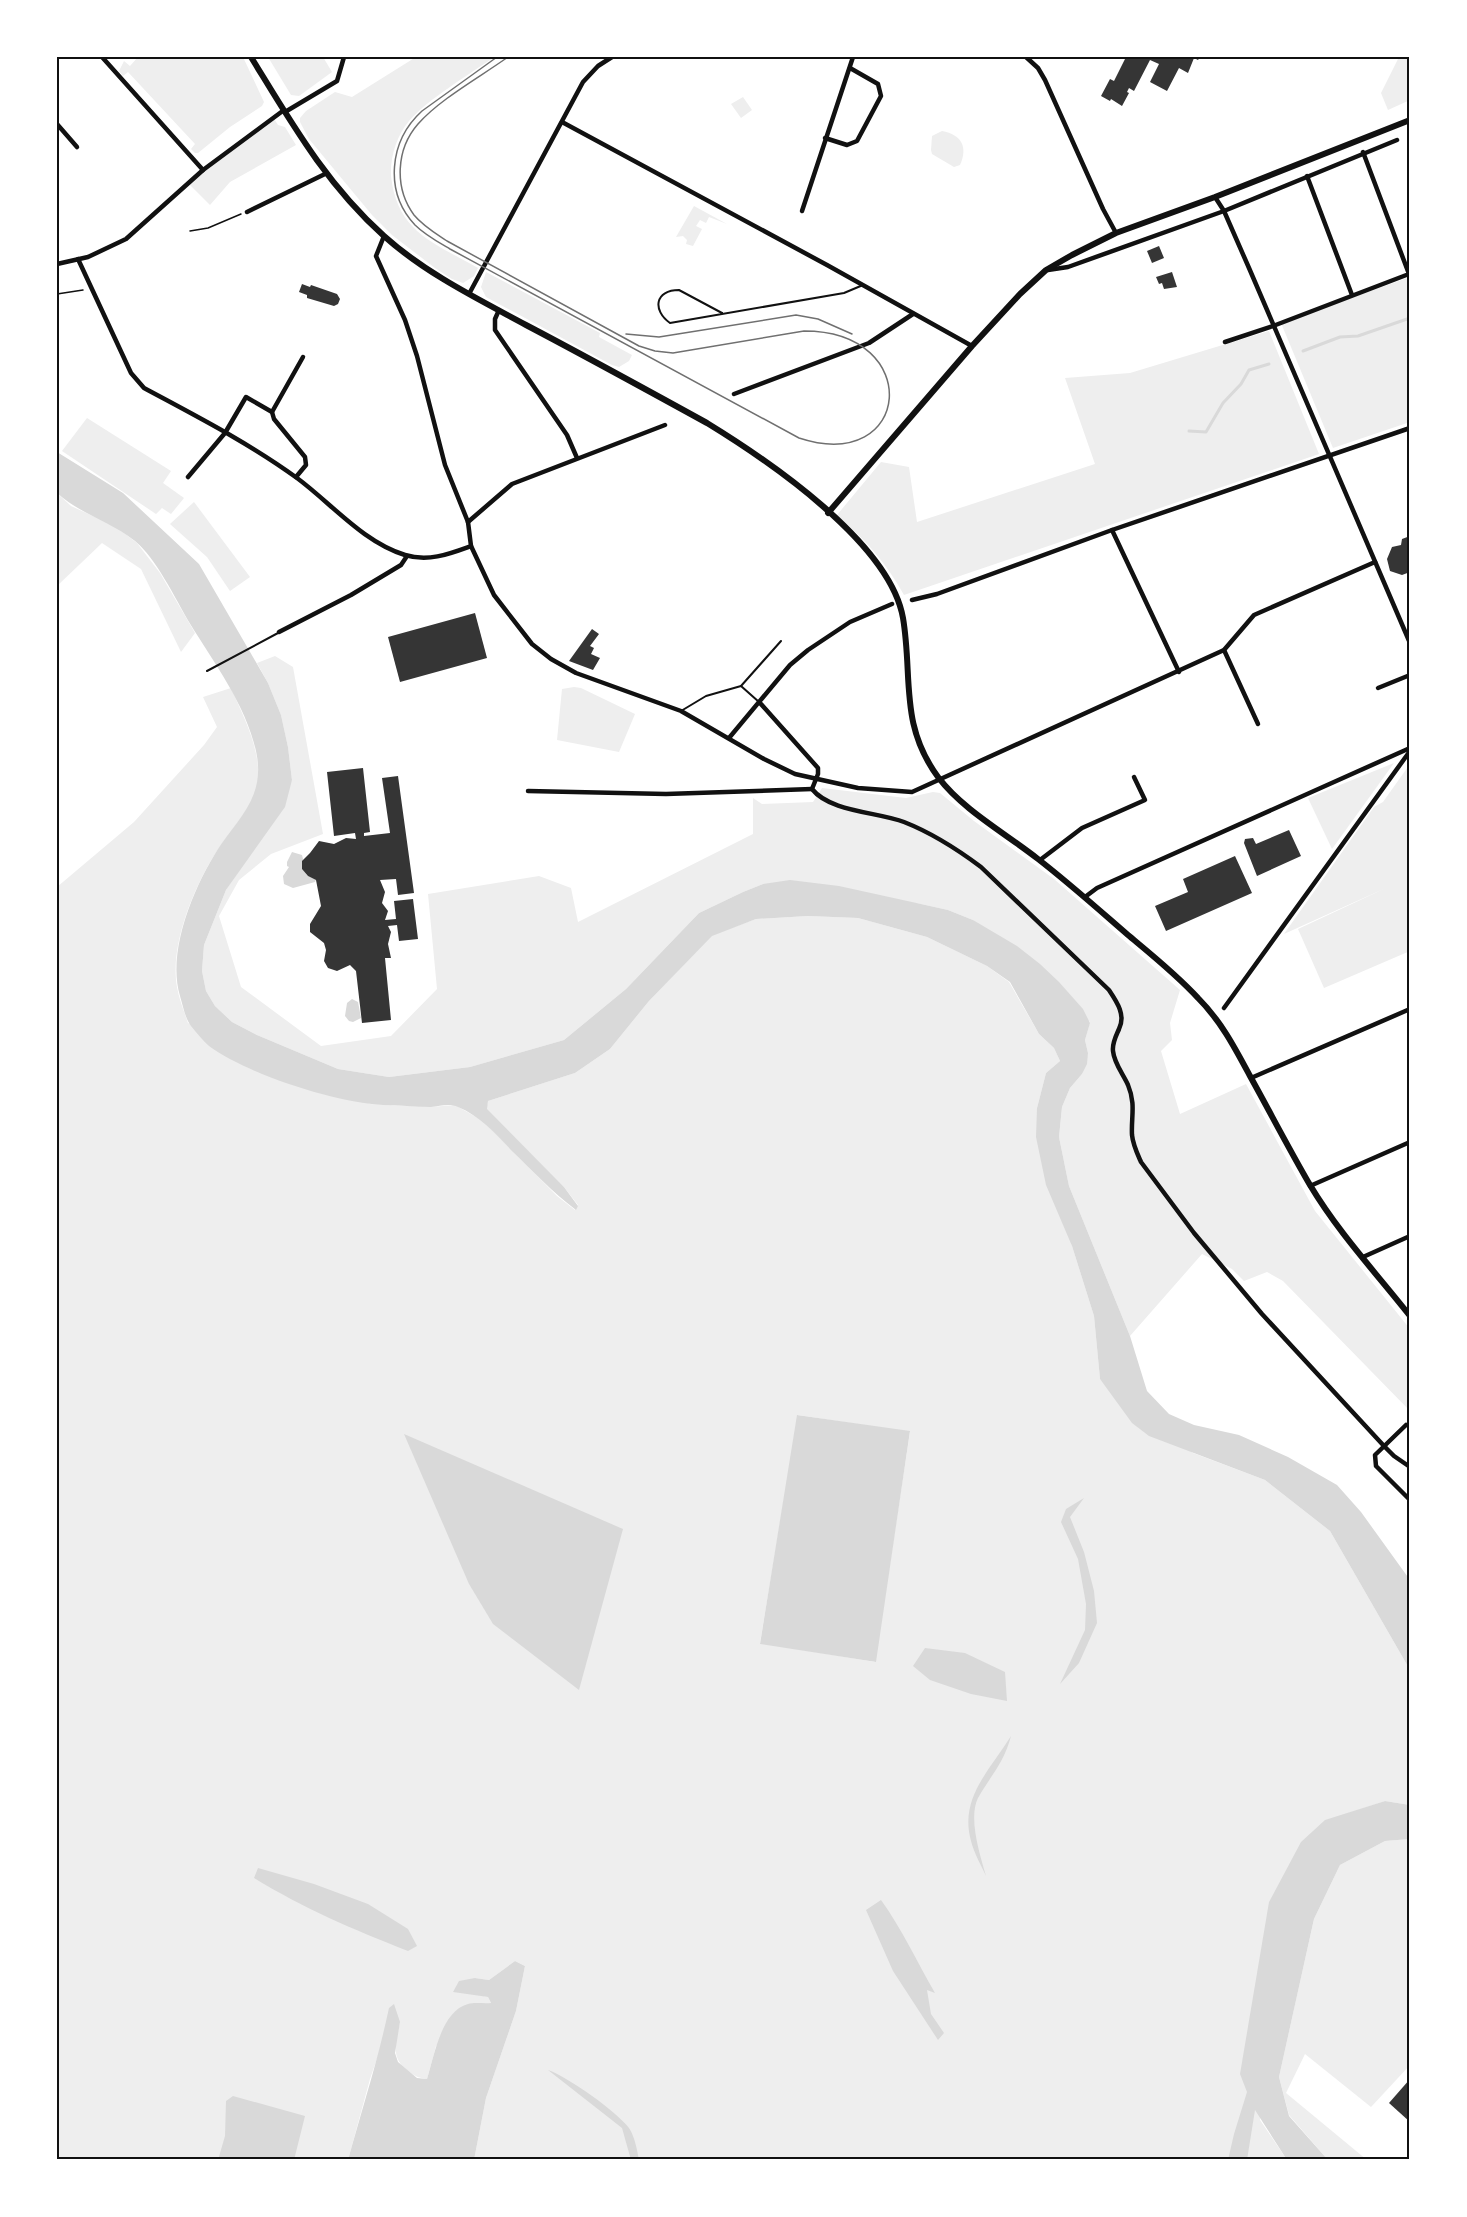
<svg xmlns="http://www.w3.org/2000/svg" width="1467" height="2217" font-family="'Noto Sans',sans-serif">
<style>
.green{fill:#eee;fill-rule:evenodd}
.water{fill:#d9d9d9}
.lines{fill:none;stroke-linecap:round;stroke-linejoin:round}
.stream{stroke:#d9d9d9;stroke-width:3}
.building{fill:#353535}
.path{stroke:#111;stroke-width:1.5}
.service{stroke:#111;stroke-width:2}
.minor{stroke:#111;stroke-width:4.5}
.tertiary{stroke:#111;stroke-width:6}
.tram{stroke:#707070;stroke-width:1.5}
.neatline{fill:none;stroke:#111;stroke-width:2}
</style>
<rect width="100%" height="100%" fill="#fff"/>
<g class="green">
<path d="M138,57H243L264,102L262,106L230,127L198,153H195L191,149L195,144L128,72L123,76L119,71L124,61L130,66Z"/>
<path d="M268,57H323L332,72L299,96L291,95Z"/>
<path d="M416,57H494C469,75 429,98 409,121C397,135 390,157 391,176C397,232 434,243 478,268L474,276L463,283L452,279L435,268L392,235L372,215L309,139L300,122V118L306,111L335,92L352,97Z"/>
<path d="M1399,57H1410V100L1388,110L1381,93Z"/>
<path d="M743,97L752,110L741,118L731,104Z"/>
<path d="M273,117L278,125L285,127L296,145L230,182L210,205L189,184L203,170Z"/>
<path d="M942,131C962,135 968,147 960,165L954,167L932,154L931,150L932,136Z"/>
<path d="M694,206L727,224L709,217L706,223L700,220L696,226L702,229L693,246L686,244L687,240L683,236L676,237Z"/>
<path d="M486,272L600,333L599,337L632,355L629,361L619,367L612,365L486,297L481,287Z"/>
<path d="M1410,277V422L1333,448L1281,323Z"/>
<path d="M1269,331L1319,454L904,595C885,561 866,541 837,515L881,462L909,467L917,522L1095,464L1065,378L1130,373Z"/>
<path d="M87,418L171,471L163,483L184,498L171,514L162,508L156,514L62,451Z"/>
<path d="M57,493L71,506L115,526L137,543L160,573L195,633L181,652L141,569L102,543L57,586Z"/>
<path d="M194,502L250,577L230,591L207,557L170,524Z"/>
<path d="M275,656L293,667L323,834L271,854L239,880L219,916L241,987L321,1046L391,1036L437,989L428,894L539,876L571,888L578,922L753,834V798L762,804L813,802L822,788L906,798L933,792L940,793L974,821L1054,879L1180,990L1170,1023L1172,1040L1161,1051L1180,1114L1246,1084L1315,1211L1410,1329V1411L1283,1281L1267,1272L1244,1281L1232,1269L1202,1254L1130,1336L1069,1186L1059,1137L1062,1107L1070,1088L1082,1074L1088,1053L1085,1040L1090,1022L973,920L948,910L921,904L763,884L743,892L699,913L626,989L564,1040L470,1067L389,1077L338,1069L257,1035L232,1022L215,1006L206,991L202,971L204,945L226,890L249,856L292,780L288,747L281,715L268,683L257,663Z"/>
<path d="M574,687L581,688L635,714L619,752L557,740L562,689Z"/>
<path d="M231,688C244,718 261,749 258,783C257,800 233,828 223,842C197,878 169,943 177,987C179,999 184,1011 188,1023L370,1104L430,1107L455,1105L483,1121L557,1196L575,1210L578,1205L564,1187L486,1109L488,1101L575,1073L610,1049L649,1001L712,935L756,919L808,916L858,918L927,937L987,966L1009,982L1039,1034L1054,1048L1060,1061L1046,1073L1037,1108L1072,1246L1094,1316L1100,1379L1193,1453L1265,1480L1330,1531L1410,1670V1805L1385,1801L1325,1821L1260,2120L1287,2160H474L486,2098L516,2011L525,1966L515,1961L489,1980L475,1978L474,1994L488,1997L491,2003L436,2046L427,2079C417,2078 413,2075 405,2068C390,2056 397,2039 400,2022L380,2050L370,2079L348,2160H57V887L134,822L204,745L217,727L203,697ZM798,1415L910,1432L875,1662L760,1643Z"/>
<path d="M1394,763L1332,849L1308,798Z"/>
<path d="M1410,764V951L1324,988L1298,929L1388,887L1284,934L1374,807L1383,802Z"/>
<path d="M1410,1839V2065L1371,2107L1305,2054L1286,2093L1367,2160H1328L1289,2115L1279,2077L1314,1919L1340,1865L1385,1841Z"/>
</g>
<g class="water">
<path d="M57,452L123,493L199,564L268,683L281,715L288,747L292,780L285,807L226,890L204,945L202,971L206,991L215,1006L232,1022L257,1035L338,1069L389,1077L470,1067L564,1040L626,989L699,913L743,892L763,884L790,880L839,886L921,904L948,910L973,920L1017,946L1040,964L1059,982L1083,1009L1090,1023L1085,1040L1088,1053L1087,1064L1082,1074L1070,1088L1062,1107L1059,1137L1069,1186L1130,1336L1147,1391L1169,1414L1194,1425L1239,1435L1288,1457L1337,1485L1361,1512L1410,1580V1670L1330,1531L1265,1480L1149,1436L1132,1423L1100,1379L1094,1316L1072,1246L1046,1185L1036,1137L1037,1108L1046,1073L1060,1061L1054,1048L1039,1034L1010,982L987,966L927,937L858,918L808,916L756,919L712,936L649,1001L610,1049L575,1073L488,1101L487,1109L564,1187L578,1206L576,1210C552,1192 533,1171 512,1151C496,1134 480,1116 458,1107C450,1103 440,1106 431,1107C415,1107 399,1105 383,1105C336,1103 247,1074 209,1046C203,1041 197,1033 191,1026C185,1018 183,1006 180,996C166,950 196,881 222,843C244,812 265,793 256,751C245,703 214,663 189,622C175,598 156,558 135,541C110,521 80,514 57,493Z"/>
<path d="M292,852L302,855L303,859L302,869L308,876L316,880L315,882L293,888L284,884L283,876L289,867L287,866V862Z"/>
<path d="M352,999L358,1002L361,1018L353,1022L349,1021L345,1016L347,1003Z"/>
<path d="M797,1415L910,1431L876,1662L760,1644Z"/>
<path d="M404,1434L623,1529L579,1690L493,1624L469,1584Z"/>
<path d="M1084,1498L1070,1517L1084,1552L1094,1591L1097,1623L1079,1663L1060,1684L1085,1630L1086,1604L1078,1559L1061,1522L1066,1509Z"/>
<path d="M925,1648L965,1653L1005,1672L1007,1701L971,1694L930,1680L913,1666Z"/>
<path d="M1011,1736C1004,1763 991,1775 978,1798C968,1818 980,1855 986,1876C981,1865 974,1853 971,1841C959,1798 990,1770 1011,1736Z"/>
<path d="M1385,1801L1410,1805V1839L1385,1841L1340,1865L1314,1919L1279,2077L1289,2116L1328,2160H1287L1255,2110L1247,2160H1228L1234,2134L1247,2092L1240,2074L1269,1902L1301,1842L1325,1820Z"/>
<path d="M258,1868L314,1884L368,1904L408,1929L417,1946L408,1951C352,1929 305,1909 254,1878Z"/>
<path d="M881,1900C902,1929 917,1962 935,1993L927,1990L931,2014L944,2033L938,2040L893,1971L866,1910Z"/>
<path d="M515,1961L525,1966L516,2011L486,2098L474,2160H348C362,2109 378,2060 389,2008L394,2004L400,2022L395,2053L398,2062L417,2078L427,2079C434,2057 441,2011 468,2004C475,2002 484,2004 491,2003L488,1997L453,1992L459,1981L475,1978L489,1980Z"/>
<path d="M548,2070C568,2077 616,2111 629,2128C635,2137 637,2150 639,2160H631L622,2128Z"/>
<path d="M233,2096L305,2116L294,2160H218L225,2136L226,2101Z"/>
</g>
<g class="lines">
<g class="stream">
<path d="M1303,351L1340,337L1358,336L1410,318"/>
<path d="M1189,431L1206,432L1223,403L1241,384L1249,370L1269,364"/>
</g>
</g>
<g class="building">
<path d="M1126,57H1200L1198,60L1194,58L1188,73L1179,68L1167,91L1150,82L1159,64L1150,60L1134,91L1129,88L1127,92L1129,93L1122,106L1111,99L1110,101L1101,96L1110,79L1114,81Z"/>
<path d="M1159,246L1164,258L1152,263L1147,251Z"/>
<path d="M1172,272L1177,287L1164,289L1162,283L1159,284L1156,277Z"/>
<path d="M302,284L310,287L311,285L337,294L340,299L338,304L334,306L307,298V295L299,292Z"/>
<path d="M1410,536V572L1402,575L1390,571L1387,559L1392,547L1401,545L1402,539Z"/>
<path d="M475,613L487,658L400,682L388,637Z"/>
<path d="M592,629L599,634L590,646L594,648L591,654L600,658L593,670L569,661Z"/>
<path d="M363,768L370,832L364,833V836L390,833L382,778L398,776L414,893L398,895L396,879L380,880L385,892L382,903L388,911L385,920L396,919L394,901L413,899L418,939L399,941L397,925L388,926L391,932L388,944L391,958H385L391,1020L362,1023L356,971L350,965L337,971L328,968L324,961L326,950L324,943L310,932V924L321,906L316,880L308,876L302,869V861L310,853L319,841L334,844L346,838L356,839L355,833L334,836L327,772Z"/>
<path d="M1289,830L1301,856L1257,876L1244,843L1245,839L1253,838L1256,844Z"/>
<path d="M1235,856L1252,893L1166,931L1155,906L1188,892L1183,879Z"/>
<path d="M1410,2079V2122L1389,2103Z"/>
</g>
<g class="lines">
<g class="path">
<path d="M190,231L208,228L241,214"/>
<path d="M57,294L83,290"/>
</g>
<g class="service">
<path d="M722,313L679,290C655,290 652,310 670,323L844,293L863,285"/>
<path d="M207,671L278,633"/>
<path d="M741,686L759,702"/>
<path d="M681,711L706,696L741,686L781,641"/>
</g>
<g class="minor">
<path d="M102,57L203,170"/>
<path d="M1026,57L1038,68L1045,80L1103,209L1116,233"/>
<path d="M285,112L337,81L344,57"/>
<path d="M562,122L827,265L972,346"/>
<path d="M57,124L77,147"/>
<path d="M825,138L847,145L857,141L881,96L878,84L850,68"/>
<path d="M1307,176L1352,295"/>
<path d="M1215,197L1224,211L1249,268L1410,643"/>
<path d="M802,211L853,57"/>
<path d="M247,212L325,174"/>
<path d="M384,236L376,256L405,320L417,356L445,465L468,522L471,546L494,595L532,644L551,659L576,673L681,711L764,759L795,774L858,788L912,792L1224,650L1254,615L1375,562"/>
<path d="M78,259L131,373L144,388C196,416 249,443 297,478C332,504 363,542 405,555C429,562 449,554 471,546"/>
<path d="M57,264L88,257L126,239L203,170L284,110"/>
<path d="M1048,270L1068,267L1224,211L1397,140"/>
<path d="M469,294L583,82L598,66L612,57"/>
<path d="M499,310L495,319V330L567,435L577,458"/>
<path d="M1225,342L1273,326L1409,274L1363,152"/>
<path d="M734,394L869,343L913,314"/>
<path d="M272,412L303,357"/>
<path d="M188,477L225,433L246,397L272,412L274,419L305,457L306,465L296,477"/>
<path d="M468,522L512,484L665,425"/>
<path d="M1112,530L1179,672"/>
<path d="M912,600L937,594L1112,530L1410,428"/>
<path d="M279,632L351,595L401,565L407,556"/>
<path d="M1224,650L1258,724"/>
<path d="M1378,688L1410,675"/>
<path d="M760,703L818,768V774L812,789C830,812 878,812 904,822C932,833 957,849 981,867L1109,990C1117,1002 1126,1015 1119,1029C1116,1036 1112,1043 1113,1051C1114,1063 1123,1074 1128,1085C1136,1104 1131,1117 1132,1135C1133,1145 1137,1153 1141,1162L1194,1233L1262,1314L1384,1446L1394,1456L1410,1467"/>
<path d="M729,738L790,665L808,650L850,622L892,604"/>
<path d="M528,791L666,794L812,789"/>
<path d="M1040,860L1082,828L1145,800L1134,777"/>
<path d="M1085,897L1097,888L1410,748"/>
<path d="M1224,1008L1410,751"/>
<path d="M1251,1078L1410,1009"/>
<path d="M1310,1186L1410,1142"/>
<path d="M1363,1257L1410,1236"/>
<path d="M1406,1425L1375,1455L1376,1466L1410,1500"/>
</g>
<g class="tertiary">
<path d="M251,57C291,122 326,184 384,236C425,273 478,299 526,325C587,357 647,390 707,423C769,461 890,543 903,618C913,677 899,724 938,777C963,810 1005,833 1038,859C1069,883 1098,909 1128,935C1152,955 1177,975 1198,998C1221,1021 1235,1048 1250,1076C1270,1112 1289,1149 1310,1185C1338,1232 1376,1273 1410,1316"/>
<path d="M828,513L972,346L1020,294L1046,270L1072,255L1116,233L1215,197L1410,120"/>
</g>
<g class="tram">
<path d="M497,57L422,111C389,141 384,192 415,225C425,235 438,242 450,249L799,438C912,475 925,331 804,331L673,353L655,351L639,346L447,241C435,233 423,226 414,215C394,188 396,149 418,124C440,99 480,77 508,57"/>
<path d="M626,334L659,337L796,315L818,319L852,334"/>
</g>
</g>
<rect width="1467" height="2217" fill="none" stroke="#ffffff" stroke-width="117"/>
<rect x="58" y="58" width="1350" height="2100" class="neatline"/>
</svg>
